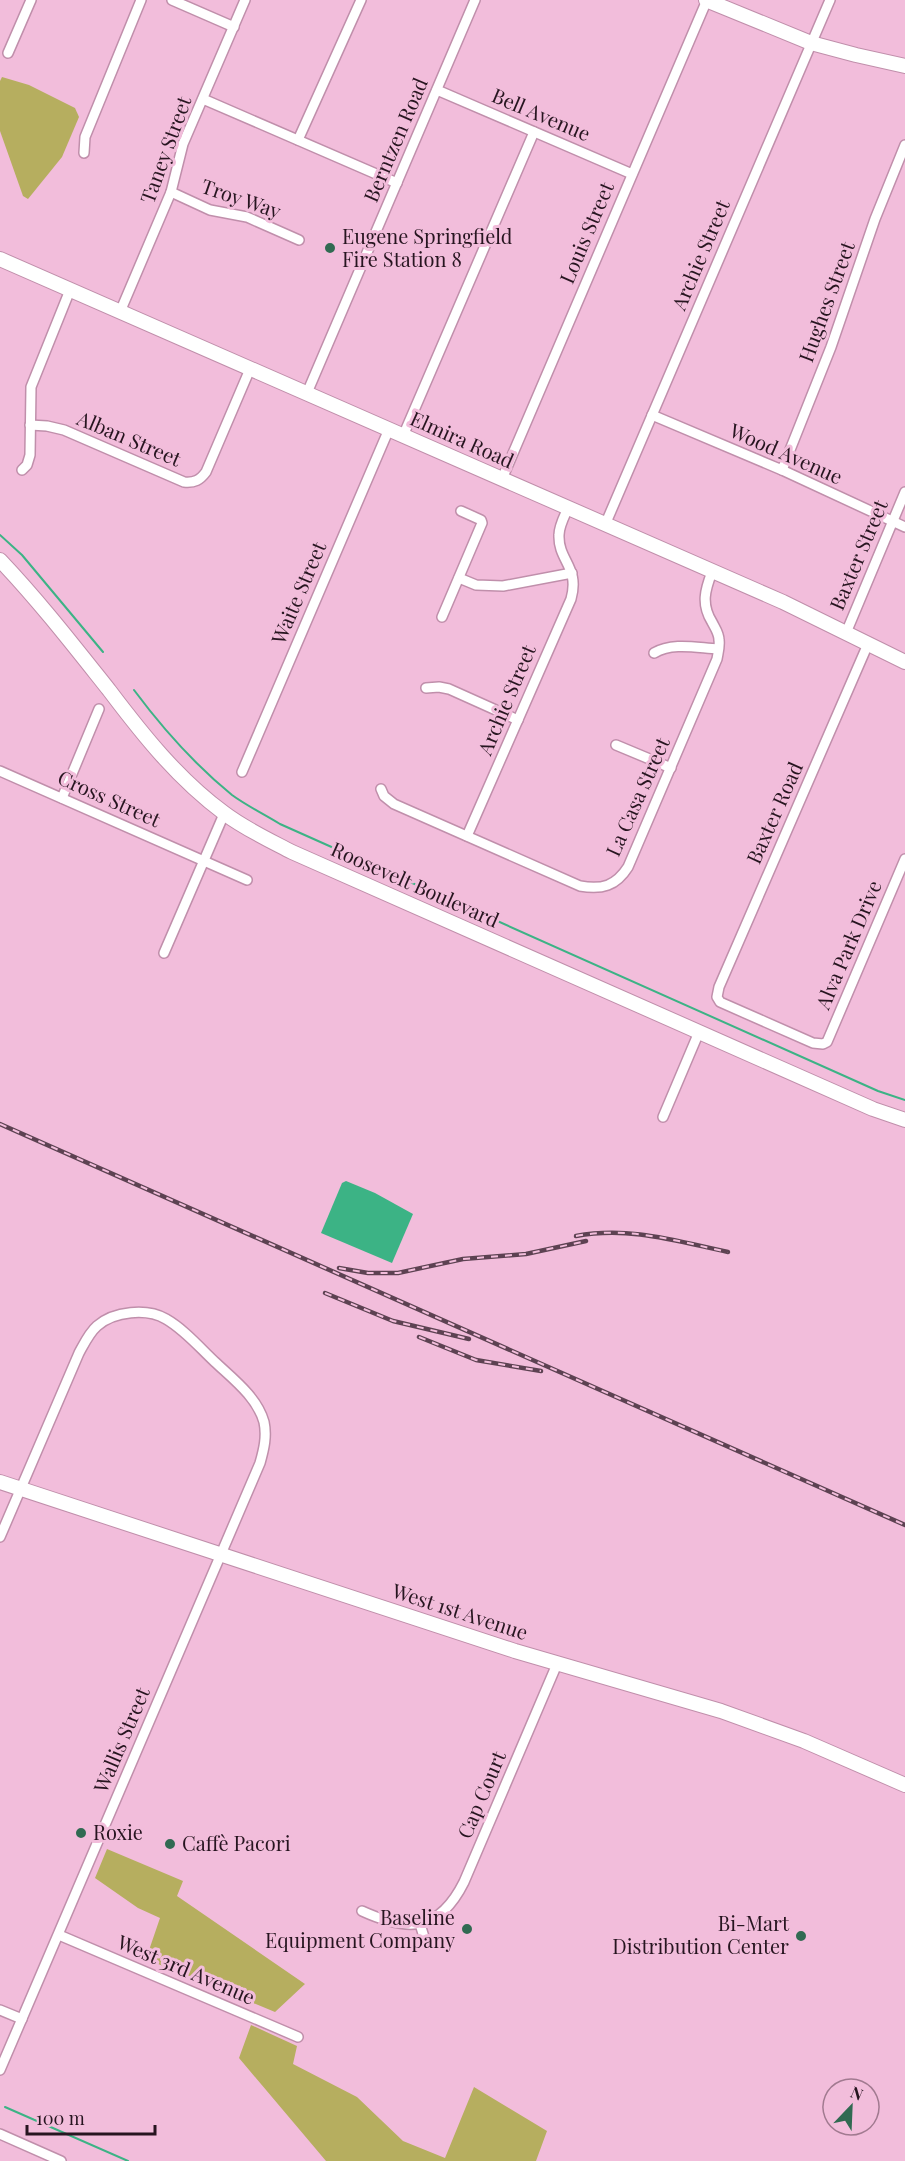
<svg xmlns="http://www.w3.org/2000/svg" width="905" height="2161" font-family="'Playfair Display',serif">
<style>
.green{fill:#b6ae5f}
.water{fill:#3cb385}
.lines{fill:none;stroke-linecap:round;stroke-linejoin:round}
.stream{stroke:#3cb385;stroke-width:2}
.street-casing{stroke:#c08fab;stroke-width:12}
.secondary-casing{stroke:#c08fab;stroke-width:16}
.street{stroke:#fff;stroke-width:9}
.secondary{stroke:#fff;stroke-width:14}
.rail-casing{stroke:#5d4252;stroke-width:4.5}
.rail{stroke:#f2bddb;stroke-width:2;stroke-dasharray:7;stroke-linecap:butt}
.poi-dot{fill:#316a52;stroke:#f2bddb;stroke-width:2}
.labels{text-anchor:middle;stroke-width:6;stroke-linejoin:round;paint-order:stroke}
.street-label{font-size:20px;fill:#271520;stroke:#f2bddb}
.poi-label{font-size:20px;fill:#271520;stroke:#f2bddb;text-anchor:start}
</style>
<rect width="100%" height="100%" fill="#f2bddb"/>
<g class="green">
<path d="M2,77L29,85L75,108L79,117L62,157L28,199L23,196L0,131V81Z"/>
<path d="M107,1849L183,1881L177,1896L305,1984L275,2012L146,1959L160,1918L138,1908L95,1878Z"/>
<path d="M251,2025L297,2046L293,2064L357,2097L403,2141L445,2158L474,2087L547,2131L536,2161H326L239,2058Z"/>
</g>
<path class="water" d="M346,1181L375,1193L413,1214L392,1263L321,1233L342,1183Z"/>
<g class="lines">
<g class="stream">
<path d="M0,535L22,555L103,652"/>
<path d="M134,690C163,729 194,764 232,795C247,806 264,814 280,824L878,1091L905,1100"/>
<path d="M5,2107L128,2161"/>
</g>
<defs>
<g id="street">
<path d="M172,0L234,27"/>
<path d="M8,53L31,0"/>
<path d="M437,90L632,174"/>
<path d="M203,99L397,183"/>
<path d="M298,140L361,0"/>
<path d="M84,153L85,137L141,0"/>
<path d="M171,192L210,210L247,217L299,240"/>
<path d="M120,312L171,192L183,144L245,0"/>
<path d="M307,393L475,0"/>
<path d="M652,415L782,470L905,527"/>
<path d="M30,425L47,426L64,430L184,482C195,483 200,480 206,472L250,369"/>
<path d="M403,436L534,132"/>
<path d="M22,470L27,465L30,455L31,387L70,290"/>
<path d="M782,470L831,347L875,219L905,145"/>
<path d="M502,479L707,0"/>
<path d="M605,525L830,0"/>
<path d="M459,578L476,585L503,586L572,573"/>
<path d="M442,617L482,523L481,520L461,511"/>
<path d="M846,633L905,492"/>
<path d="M868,644L719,987L717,997L720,1002L813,1043L823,1044L827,1042L905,859"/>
<path d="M654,653C673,642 697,648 718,649"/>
<path d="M426,688L439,687L449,689L518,720"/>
<path d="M616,745L671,768"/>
<path d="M0,771L247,880"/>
<path d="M242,772L389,429"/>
<path d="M381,789L384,796L394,804L580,886C602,890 616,886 628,867L717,659C718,653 720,646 719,640C719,633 715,628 712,622C701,604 705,590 712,572"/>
<path d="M62,798L99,709"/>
<path d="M467,836L571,599C580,567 558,561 559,535C559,526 564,517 568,508"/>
<path d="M164,953L224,814"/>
<path d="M663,1117L699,1032"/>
<path d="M0,1537L79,1353C84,1344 89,1333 97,1326C114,1311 147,1308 166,1319C185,1330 200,1348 215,1362C233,1379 257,1397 264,1422C267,1436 264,1449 260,1463L0,2070"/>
<path d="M362,1911C408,1932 439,1932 464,1882L557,1664"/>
<path d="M420,1924L424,1937"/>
<path d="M59,1935L298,2037"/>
<path d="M0,2010L22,2019"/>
<path d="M0,2134L61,2161"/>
</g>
<g id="secondary">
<path d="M706,0L811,43L856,55L905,66"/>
<path d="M0,259L783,602L905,662"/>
<path d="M0,560C39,601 74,646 109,690C143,735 178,779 224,813C245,829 269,840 292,852L873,1109L905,1120"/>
<path d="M0,1482L515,1651L721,1711L804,1741L905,1785"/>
</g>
</defs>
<use href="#street" class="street-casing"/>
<use href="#secondary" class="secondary-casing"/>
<use href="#street" class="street"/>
<use href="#secondary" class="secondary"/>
<defs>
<g id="rail">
<path d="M0,1124L905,1525"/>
<path d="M576,1236C629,1226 676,1241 728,1252"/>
<path d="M339,1268L368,1273H398L463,1259L526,1254L586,1241"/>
<path d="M325,1293L393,1321L469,1339"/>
<path d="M419,1337L476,1360L541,1371"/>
</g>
</defs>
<use href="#rail" class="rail-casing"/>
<use href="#rail" class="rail"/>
</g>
<g class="poi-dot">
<circle cx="330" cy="248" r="6"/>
<circle cx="81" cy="1833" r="6"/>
<circle cx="170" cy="1844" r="6"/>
<circle cx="467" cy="1929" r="6"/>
<circle cx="801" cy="1936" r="6"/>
</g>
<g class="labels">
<g class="street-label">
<text transform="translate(541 115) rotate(23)" y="7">Bell Avenue</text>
<text transform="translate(396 140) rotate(-67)" y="7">Berntzen Road</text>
<text transform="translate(166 150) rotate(-70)" y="7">Taney Street</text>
<text transform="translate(241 199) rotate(19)" y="7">Troy Way</text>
<text transform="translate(587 233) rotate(-67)" y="7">Louis Street</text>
<text transform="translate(701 255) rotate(-67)" y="7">Archie Street</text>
<text transform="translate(827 302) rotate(-70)" y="7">Hughes Street</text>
<text transform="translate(129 439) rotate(23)" y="7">Alban Street</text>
<text transform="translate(462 440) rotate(24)" y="7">Elmira Road</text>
<text transform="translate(786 454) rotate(24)" y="7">Wood Avenue</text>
<text transform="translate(859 555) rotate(-67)" y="7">Baxter Street</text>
<text transform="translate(299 593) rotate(-67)" y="7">Waite Street</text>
<text transform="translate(507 700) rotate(-67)" y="7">Archie Street</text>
<text transform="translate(638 797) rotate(-66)" y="7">La Casa Street</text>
<text transform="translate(109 799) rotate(24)" y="7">Cross Street</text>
<text transform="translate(775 813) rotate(-66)" y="7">Baxter Road</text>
<text transform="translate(415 885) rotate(24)" y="7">Roosevelt Boulevard</text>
<text transform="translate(849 945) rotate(-67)" y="7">Alva Park Drive</text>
<text transform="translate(460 1612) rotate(18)" y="7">West 1st Avenue</text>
<text transform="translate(122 1740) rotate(-67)" y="7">Wallis Street</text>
<text transform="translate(482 1795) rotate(-67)" y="7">Cap Court</text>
<text transform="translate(186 1970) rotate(23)" y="7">West 3rd Avenue</text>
</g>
<g class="poi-label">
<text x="342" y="244">Eugene Springfield<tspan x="342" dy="23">Fire Station 8</tspan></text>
<text x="93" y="1840">Roxie</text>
<text x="182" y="1851">Caffè Pacori</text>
<text x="455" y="1925" text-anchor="end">Baseline<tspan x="455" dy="23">Equipment Company</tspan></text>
<text x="789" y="1931" text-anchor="end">Bi-Mart<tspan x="789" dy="23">Distribution Center</tspan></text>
</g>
</g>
<g transform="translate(851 2107) rotate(23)"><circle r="28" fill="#f2bddb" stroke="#a17a90" stroke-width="1.5"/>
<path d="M0-4.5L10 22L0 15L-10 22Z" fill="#316a52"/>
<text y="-9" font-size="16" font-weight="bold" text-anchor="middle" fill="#271520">N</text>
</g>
<path d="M27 2125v9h128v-9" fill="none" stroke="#271520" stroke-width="3"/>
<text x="36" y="2125" font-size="18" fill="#271520" stroke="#f2bddb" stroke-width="4.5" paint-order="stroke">100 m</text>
</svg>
